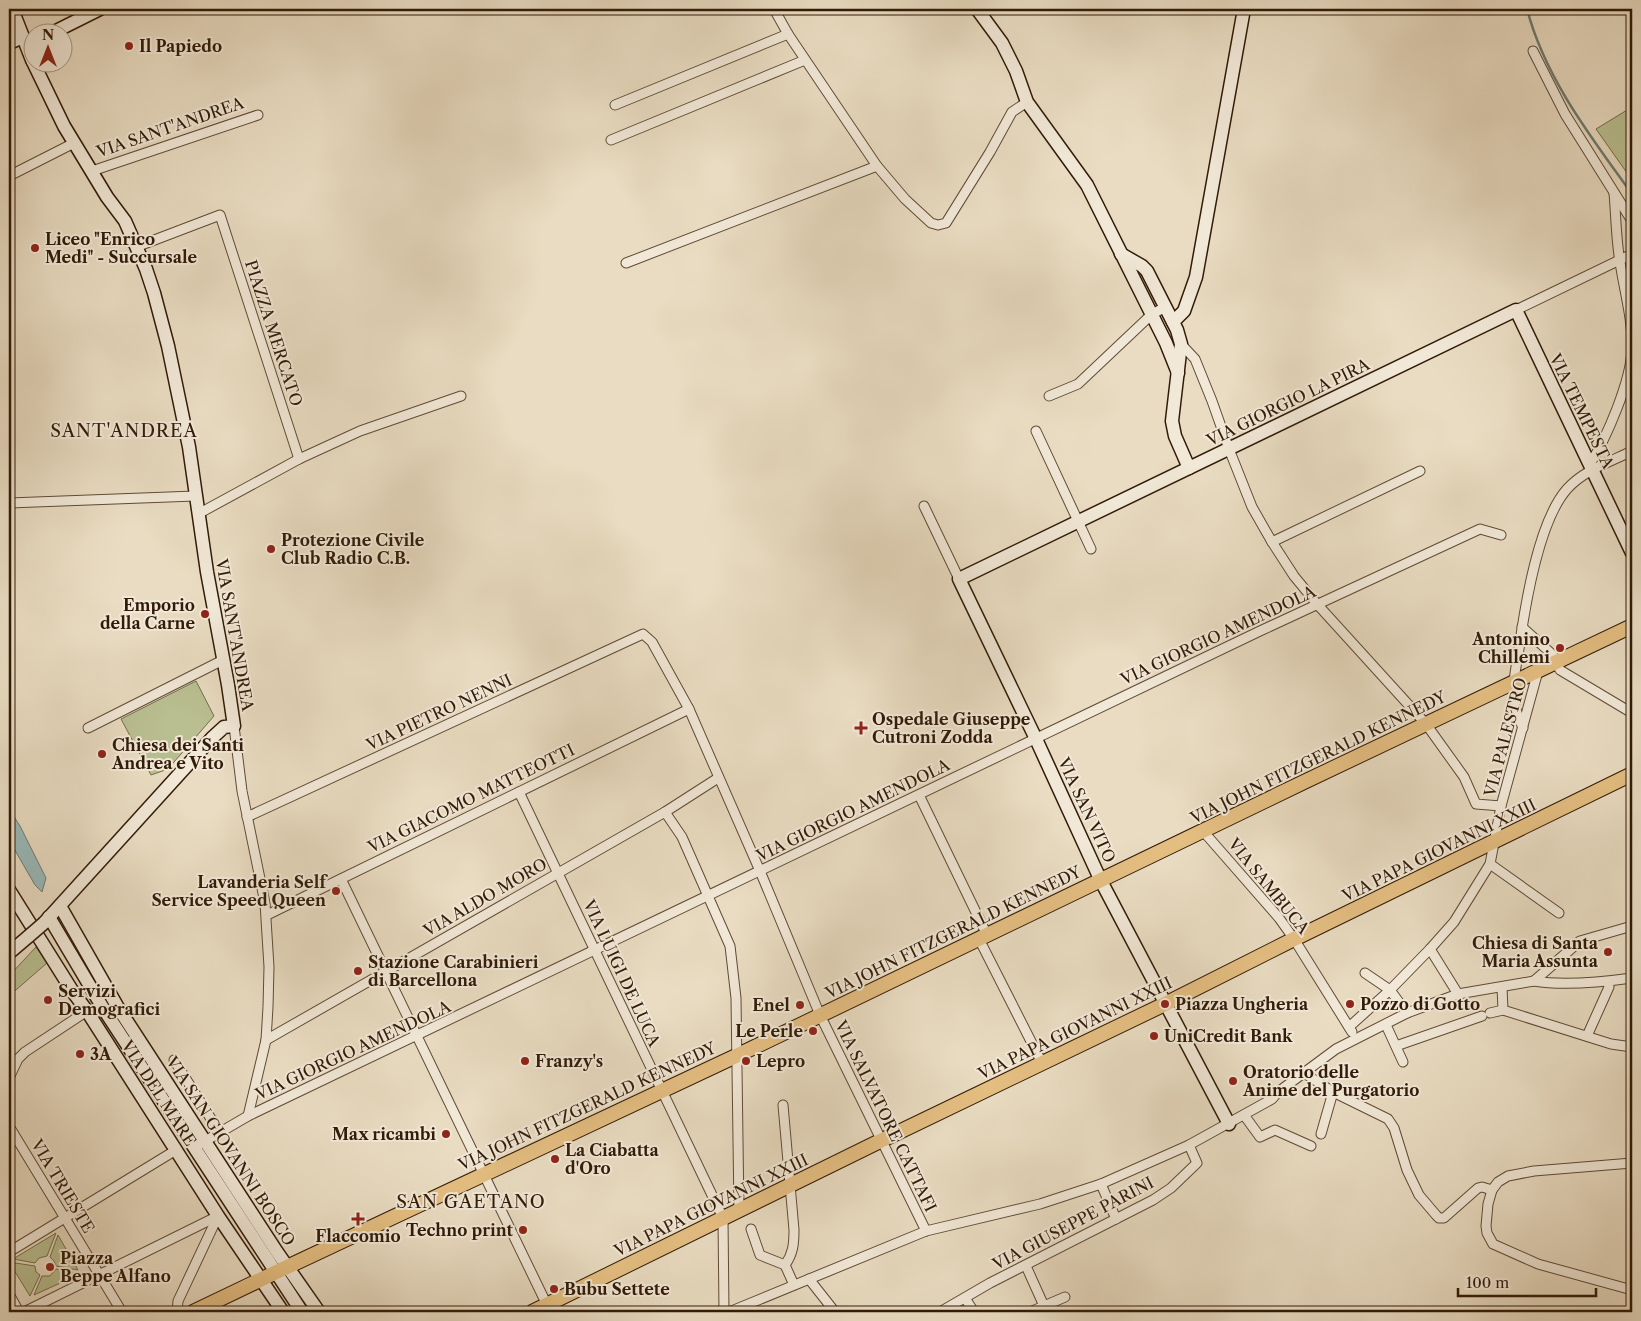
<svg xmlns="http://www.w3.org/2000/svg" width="1641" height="1321" font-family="'Libre Caslon Text',serif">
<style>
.green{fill:#b9bf91;stroke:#756d4c}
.water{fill:#99baba;stroke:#6f7a73}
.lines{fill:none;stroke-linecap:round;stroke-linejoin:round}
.stream{stroke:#6f7a73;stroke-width:2.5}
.street-casing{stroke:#5f4b36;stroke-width:11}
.secondary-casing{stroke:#311b08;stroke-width:15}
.primary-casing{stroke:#311b08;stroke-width:16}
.street{stroke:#f1e8d7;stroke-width:9}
.secondary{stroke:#f1e8d7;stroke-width:12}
.primary{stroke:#e4be81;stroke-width:14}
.secondary-bridge-casing{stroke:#311b08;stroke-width:15;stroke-linecap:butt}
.secondary-bridge{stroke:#f1e8d7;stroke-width:12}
.poi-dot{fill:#8f2418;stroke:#f1e8d7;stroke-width:2}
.labels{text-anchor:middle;stroke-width:4;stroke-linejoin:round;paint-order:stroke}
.poi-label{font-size:16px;font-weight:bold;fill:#311b08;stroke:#f1e8d7;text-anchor:start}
.street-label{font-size:16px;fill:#311b08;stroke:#f1e8d7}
.neighbourhood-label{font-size:18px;letter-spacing:1px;fill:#311b08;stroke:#f1e8d7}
</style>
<rect width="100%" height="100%" fill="#e9dcc2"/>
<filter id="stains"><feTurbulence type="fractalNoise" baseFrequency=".004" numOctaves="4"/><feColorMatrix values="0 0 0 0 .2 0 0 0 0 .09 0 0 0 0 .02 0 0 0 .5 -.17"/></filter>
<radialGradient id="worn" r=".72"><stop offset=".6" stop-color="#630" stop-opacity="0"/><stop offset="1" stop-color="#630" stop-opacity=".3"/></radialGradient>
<g class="green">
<path d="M1632,107V180L1596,129Z"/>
<path d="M196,681L214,716L168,769L151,775L121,719Z"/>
<path d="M36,947L47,963L9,996V976Z"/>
<path d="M56,1233L47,1256L39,1258L35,1263L13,1259Z"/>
<path d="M58,1235L78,1270L56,1266L54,1261L50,1257Z"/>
<path d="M9,1262L35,1266L36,1272L40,1275L30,1296Z"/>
<path d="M56,1269L80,1274L34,1295L42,1276H50Z"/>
</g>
<path class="water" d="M9,809L20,826L46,878L42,892L35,885L9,840Z"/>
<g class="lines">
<path class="stream" d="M1527,9C1545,78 1591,137 1632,194"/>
<defs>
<g id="street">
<path d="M774,9L788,34L877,166L905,199L931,223L938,225L946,223L990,152L1012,112L1027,102"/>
<path d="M1533,51L1565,114L1632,221"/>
<path d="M615,105L788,34"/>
<path d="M611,140L805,60"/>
<path d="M92,171L258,115"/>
<path d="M9,176L74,143"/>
<path d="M136,247L220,215L299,459"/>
<path d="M626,263L877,166"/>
<path d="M1516,310L1632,254"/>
<path d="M1181,344L1195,359L1212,401L1229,449L1252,507L1272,542L1294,576L1317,604L1426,724L1464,777L1476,804L1501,806"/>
<path d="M1049,396L1078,384L1151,315L1165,307"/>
<path d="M1036,431L1091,549"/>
<path d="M1590,464C1607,437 1631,381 1632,349C1633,320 1624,290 1620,262C1616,239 1616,216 1614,193"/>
<path d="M9,503L195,496"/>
<path d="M924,506L959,579"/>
<path d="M198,514L299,459L360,431L461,396"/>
<path d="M1272,542L1420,471"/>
<path d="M1522,627L1553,655L1560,670L1632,713"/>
<path d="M234,726L242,791L265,903L269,967L268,1007L266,1040L248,1116"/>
<path d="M88,728L223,660"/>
<path d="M1523,728C1520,721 1517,714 1515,706C1511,688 1516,668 1519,649C1525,606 1538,522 1567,489C1584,470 1610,462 1632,451"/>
<path d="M519,792L723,1218L724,1312"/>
<path d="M919,795L987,935"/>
<path d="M665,812L682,837L730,946L736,998L739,1211"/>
<path d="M247,817L643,634L652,642L689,709L760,871L820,1015L926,1231"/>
<path d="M1203,831L1279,918L1294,939L1352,1032"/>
<path d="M1490,864L1559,913"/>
<path d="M341,879L547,1305"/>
<path d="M267,915L689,709"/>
<path d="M979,939L1042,1063"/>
<path d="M1430,949L1458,994"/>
<path d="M1365,973L1390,990L1407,1013"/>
<path d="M1534,981L1580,941L1632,926"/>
<path d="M1502,987L1503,1010L1611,1044L1632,1047"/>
<path d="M1490,1013L1503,1010"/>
<path d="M1386,1025L1403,1062"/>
<path d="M1349,1027L1390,990L1430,949L1454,922L1490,864L1501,806L1538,671"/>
<path d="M1587,1036L1609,987L1608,982"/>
<path d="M266,1040L665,812L718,778"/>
<path d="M1396,1046L1482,1016"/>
<path d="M174,1060L213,1122L222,1131"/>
<path d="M1304,1073L1333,1092L1388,1119L1394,1128L1407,1170L1419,1195L1436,1215L1439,1218H1444L1478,1188L1482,1187L1492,1190"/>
<path d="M9,1078L18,1059L25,1052L87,1011"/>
<path d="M783,1105L794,1230C794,1244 793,1254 785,1265L794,1285"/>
<path d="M1244,1115L1260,1137L1275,1130L1311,1146"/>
<path d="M9,1126L122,1312"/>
<path d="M1321,1134L1333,1092"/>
<path d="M200,1144L248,1116L1260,631L1480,529L1501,535"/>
<path d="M1632,1163L1534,1171L1508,1176L1498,1182L1492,1190L1488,1204L1486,1226L1487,1233L1493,1244L1538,1264L1632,1290"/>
<path d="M1101,1184L1116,1219"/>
<path d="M751,1229L760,1255L785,1265"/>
<path d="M9,1252L176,1150"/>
<path d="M1026,1266L1044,1306"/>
<path d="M809,1279L835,1312"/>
<path d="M9,1294L19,1312"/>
<path d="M965,1298L974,1312"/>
<path d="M24,1312L218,1216"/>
<path d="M177,1312L178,1301L218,1216"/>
<path d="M729,1312L926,1231L1040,1204L1101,1184L1189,1145L1272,1099L1278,1092L1336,1049L1407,1013L1458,994L1534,981C1563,986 1603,982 1632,978"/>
<path d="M940,1312L990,1283L1153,1200L1171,1188L1197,1163L1189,1145"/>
<path d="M1030,1312L1065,1297"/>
</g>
<g id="secondary">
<path d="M12,9L32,60"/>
<path d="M977,9L1002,43L1016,71L1027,102L1087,185L1166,343L1178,373"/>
<path d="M54,32L100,9"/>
<path d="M9,43L23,37"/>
<path d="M33,62L64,126L107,197L125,221L146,269L154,293L168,346L189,447L207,572L228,685L234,726L224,727L212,738L44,923"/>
<path d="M1121,254L1142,266L1147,271L1177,330L1181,344L1172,421L1175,436L1189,468"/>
<path d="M1173,322L1184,311L1196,277L1244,9"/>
<path d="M9,890L73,992L87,1011L218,1216L283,1312"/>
<path d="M60,906L117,1006L277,1252L319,1312"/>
<path d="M49,917L103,1008L302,1312"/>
<path d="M9,953L29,936"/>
<path d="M1229,1124L1101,881L1036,739L959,579L1516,310L1632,553"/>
</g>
<g id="primary">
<path d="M193,1312L287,1267L736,1056L1306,781L1632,626"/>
<path d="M532,1312L874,1144L1165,1004L1294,939L1632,774"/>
</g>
</defs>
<use href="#street" class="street-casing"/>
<use href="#secondary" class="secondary-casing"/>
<use href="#primary" class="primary-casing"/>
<use href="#street" class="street"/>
<use href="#secondary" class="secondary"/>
<use href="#primary" class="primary"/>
<defs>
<path id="secondary-bridge" d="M29,936L44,923"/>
</defs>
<use href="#secondary-bridge" class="secondary-bridge-casing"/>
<use href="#secondary-bridge" class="secondary-bridge"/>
</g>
<g class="poi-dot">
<circle cx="129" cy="46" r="5"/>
<circle cx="35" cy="248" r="5"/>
<circle cx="271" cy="549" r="5"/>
<circle cx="205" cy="614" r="5"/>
<circle cx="1560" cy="648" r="5"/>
<path d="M858.5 720.5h5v5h5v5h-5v5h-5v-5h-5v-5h5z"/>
<circle cx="102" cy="754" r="5"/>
<circle cx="336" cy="891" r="5"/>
<circle cx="1608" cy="952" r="5"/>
<circle cx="358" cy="971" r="5"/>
<circle cx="48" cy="1000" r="5"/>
<circle cx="1165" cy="1004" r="5"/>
<circle cx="1350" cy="1004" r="5"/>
<circle cx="800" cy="1005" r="5"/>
<circle cx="813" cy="1031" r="5"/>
<circle cx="1154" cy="1036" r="5"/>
<circle cx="80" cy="1054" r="5"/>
<circle cx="525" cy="1061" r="5"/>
<circle cx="746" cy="1061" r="5"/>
<circle cx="1233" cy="1081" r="5"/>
<circle cx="446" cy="1134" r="5"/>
<circle cx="555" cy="1159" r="5"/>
<path d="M355.5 1211.5h5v5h5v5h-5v5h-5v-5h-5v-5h5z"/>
<circle cx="523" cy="1230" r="5"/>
<circle cx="50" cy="1267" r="5"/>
<circle cx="554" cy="1289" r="5"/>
</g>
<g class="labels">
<g class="poi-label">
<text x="139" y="52">Il Papiedo</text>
<text x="45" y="245">Liceo "Enrico<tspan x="45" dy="18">Medi" - Succursale</tspan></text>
<text x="281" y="546">Protezione Civile<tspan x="281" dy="18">Club Radio C.B.</tspan></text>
<text x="195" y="611" text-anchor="end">Emporio<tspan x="195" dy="18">della Carne</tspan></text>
<text x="1550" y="645" text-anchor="end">Antonino<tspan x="1550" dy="18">Chillemi</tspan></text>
<text x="872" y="725">Ospedale Giuseppe<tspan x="872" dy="18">Cutroni Zodda</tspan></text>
<text x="112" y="751">Chiesa dei Santi<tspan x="112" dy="18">Andrea e Vito</tspan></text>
<text x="326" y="888" text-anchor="end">Lavanderia Self<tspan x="326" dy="18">Service Speed Queen</tspan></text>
<text x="1598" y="949" text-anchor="end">Chiesa di Santa<tspan x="1598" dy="18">Maria Assunta</tspan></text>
<text x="368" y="968">Stazione Carabinieri<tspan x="368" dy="18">di Barcellona</tspan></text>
<text x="58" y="997">Servizi<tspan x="58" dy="18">Demografici</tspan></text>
<text x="1175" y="1010">Piazza Ungheria</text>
<text x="1360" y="1010">Pozzo di Gotto</text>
<text x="790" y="1011" text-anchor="end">Enel</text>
<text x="803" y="1037" text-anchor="end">Le Perle</text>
<text x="1164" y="1042">UniCredit Bank</text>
<text x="90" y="1060">3A</text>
<text x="535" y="1067">Franzy's</text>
<text x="756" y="1067">Lepro</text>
<text x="1243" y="1078">Oratorio delle<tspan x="1243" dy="18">Anime del Purgatorio</tspan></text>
<text x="436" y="1140" text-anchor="end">Max ricambi</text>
<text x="565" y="1156">La Ciabatta<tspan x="565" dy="18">d'Oro</tspan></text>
<text x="513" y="1236" text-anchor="end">Techno print</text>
<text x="358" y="1242" text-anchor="middle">Flaccomio</text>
<text x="60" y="1264">Piazza<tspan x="60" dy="18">Beppe Alfano</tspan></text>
<text x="564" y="1295">Bubu Settete</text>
</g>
<g class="street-label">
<text transform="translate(170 127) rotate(-19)" y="6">VIA SANT'ANDREA</text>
<text transform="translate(274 333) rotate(72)" y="6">PIAZZA MERCATO</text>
<text transform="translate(1288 402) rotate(-26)" y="6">VIA GIORGIO LA PIRA</text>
<text transform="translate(1582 411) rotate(64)" y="6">VIA TEMPESTA</text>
<text transform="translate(235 635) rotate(80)" y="6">VIA SANT'ANDREA</text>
<text transform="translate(1218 635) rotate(-25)" y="6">VIA GIORGIO AMENDOLA</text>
<text transform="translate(439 712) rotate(-25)" y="6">VIA PIETRO NENNI</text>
<text transform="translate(1505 737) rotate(-75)" y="6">VIA PALESTRO</text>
<text transform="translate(1318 757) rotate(-26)" y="6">VIA JOHN FITZGERALD KENNEDY</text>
<text transform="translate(471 798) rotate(-26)" y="6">VIA GIACOMO MATTEOTTI</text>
<text transform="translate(853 810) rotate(-26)" y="6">VIA GIORGIO AMENDOLA</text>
<text transform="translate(1087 810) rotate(65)" y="6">VIA SAN VITO</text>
<text transform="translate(1439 850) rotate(-26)" y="6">VIA PAPA GIOVANNI XXIII</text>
<text transform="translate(1269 886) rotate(51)" y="6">VIA SAMBUCA</text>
<text transform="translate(485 897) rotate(-30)" y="6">VIA ALDO MORO</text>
<text transform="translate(953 932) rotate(-26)" y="6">VIA JOHN FITZGERALD KENNEDY</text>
<text transform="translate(622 973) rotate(65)" y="6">VIA LUIGI DE LUCA</text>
<text transform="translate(1075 1028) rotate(-26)" y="6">VIA PAPA GIOVANNI XXIII</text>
<text transform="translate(353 1050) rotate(-25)" y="6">VIA GIORGIO AMENDOLA</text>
<text transform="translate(159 1093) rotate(57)" y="6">VIA DEL MARE</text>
<text transform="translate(587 1106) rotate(-25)" y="6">VIA JOHN FITZGERALD KENNEDY</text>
<text transform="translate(886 1116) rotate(64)" y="6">VIA SALVATORE CATTAFI</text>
<text transform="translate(231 1151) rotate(57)" y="6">VIA SAN GIOVANNI BOSCO</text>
<text transform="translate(63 1186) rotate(59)" y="6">VIA TRIESTE</text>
<text transform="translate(711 1205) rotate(-26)" y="6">VIA PAPA GIOVANNI XXIII</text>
<text transform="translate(1073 1223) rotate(-28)" y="6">VIA GIUSEPPE PARINI</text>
</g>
<g class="neighbourhood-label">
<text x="124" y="437">SANT'ANDREA</text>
<text x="471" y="1208">SAN GAETANO</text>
</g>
</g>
<rect width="1641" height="1321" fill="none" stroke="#e9dcc2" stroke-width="30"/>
<rect x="10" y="10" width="1621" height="1301" fill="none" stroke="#311b08" stroke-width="2.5"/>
<rect x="15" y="15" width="1611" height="1291" fill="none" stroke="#311b08"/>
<g transform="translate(48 48)"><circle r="24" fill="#f1e8d7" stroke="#a49684"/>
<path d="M0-4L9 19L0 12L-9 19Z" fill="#8f2418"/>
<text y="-8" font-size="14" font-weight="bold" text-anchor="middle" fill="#311b08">N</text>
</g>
<path d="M1458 1288v8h138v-8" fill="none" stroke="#311b08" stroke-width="2.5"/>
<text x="1466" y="1288" font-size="15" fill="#311b08" stroke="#f1e8d7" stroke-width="4" paint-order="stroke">100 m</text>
<rect width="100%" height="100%" filter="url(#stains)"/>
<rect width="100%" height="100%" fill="url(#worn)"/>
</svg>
